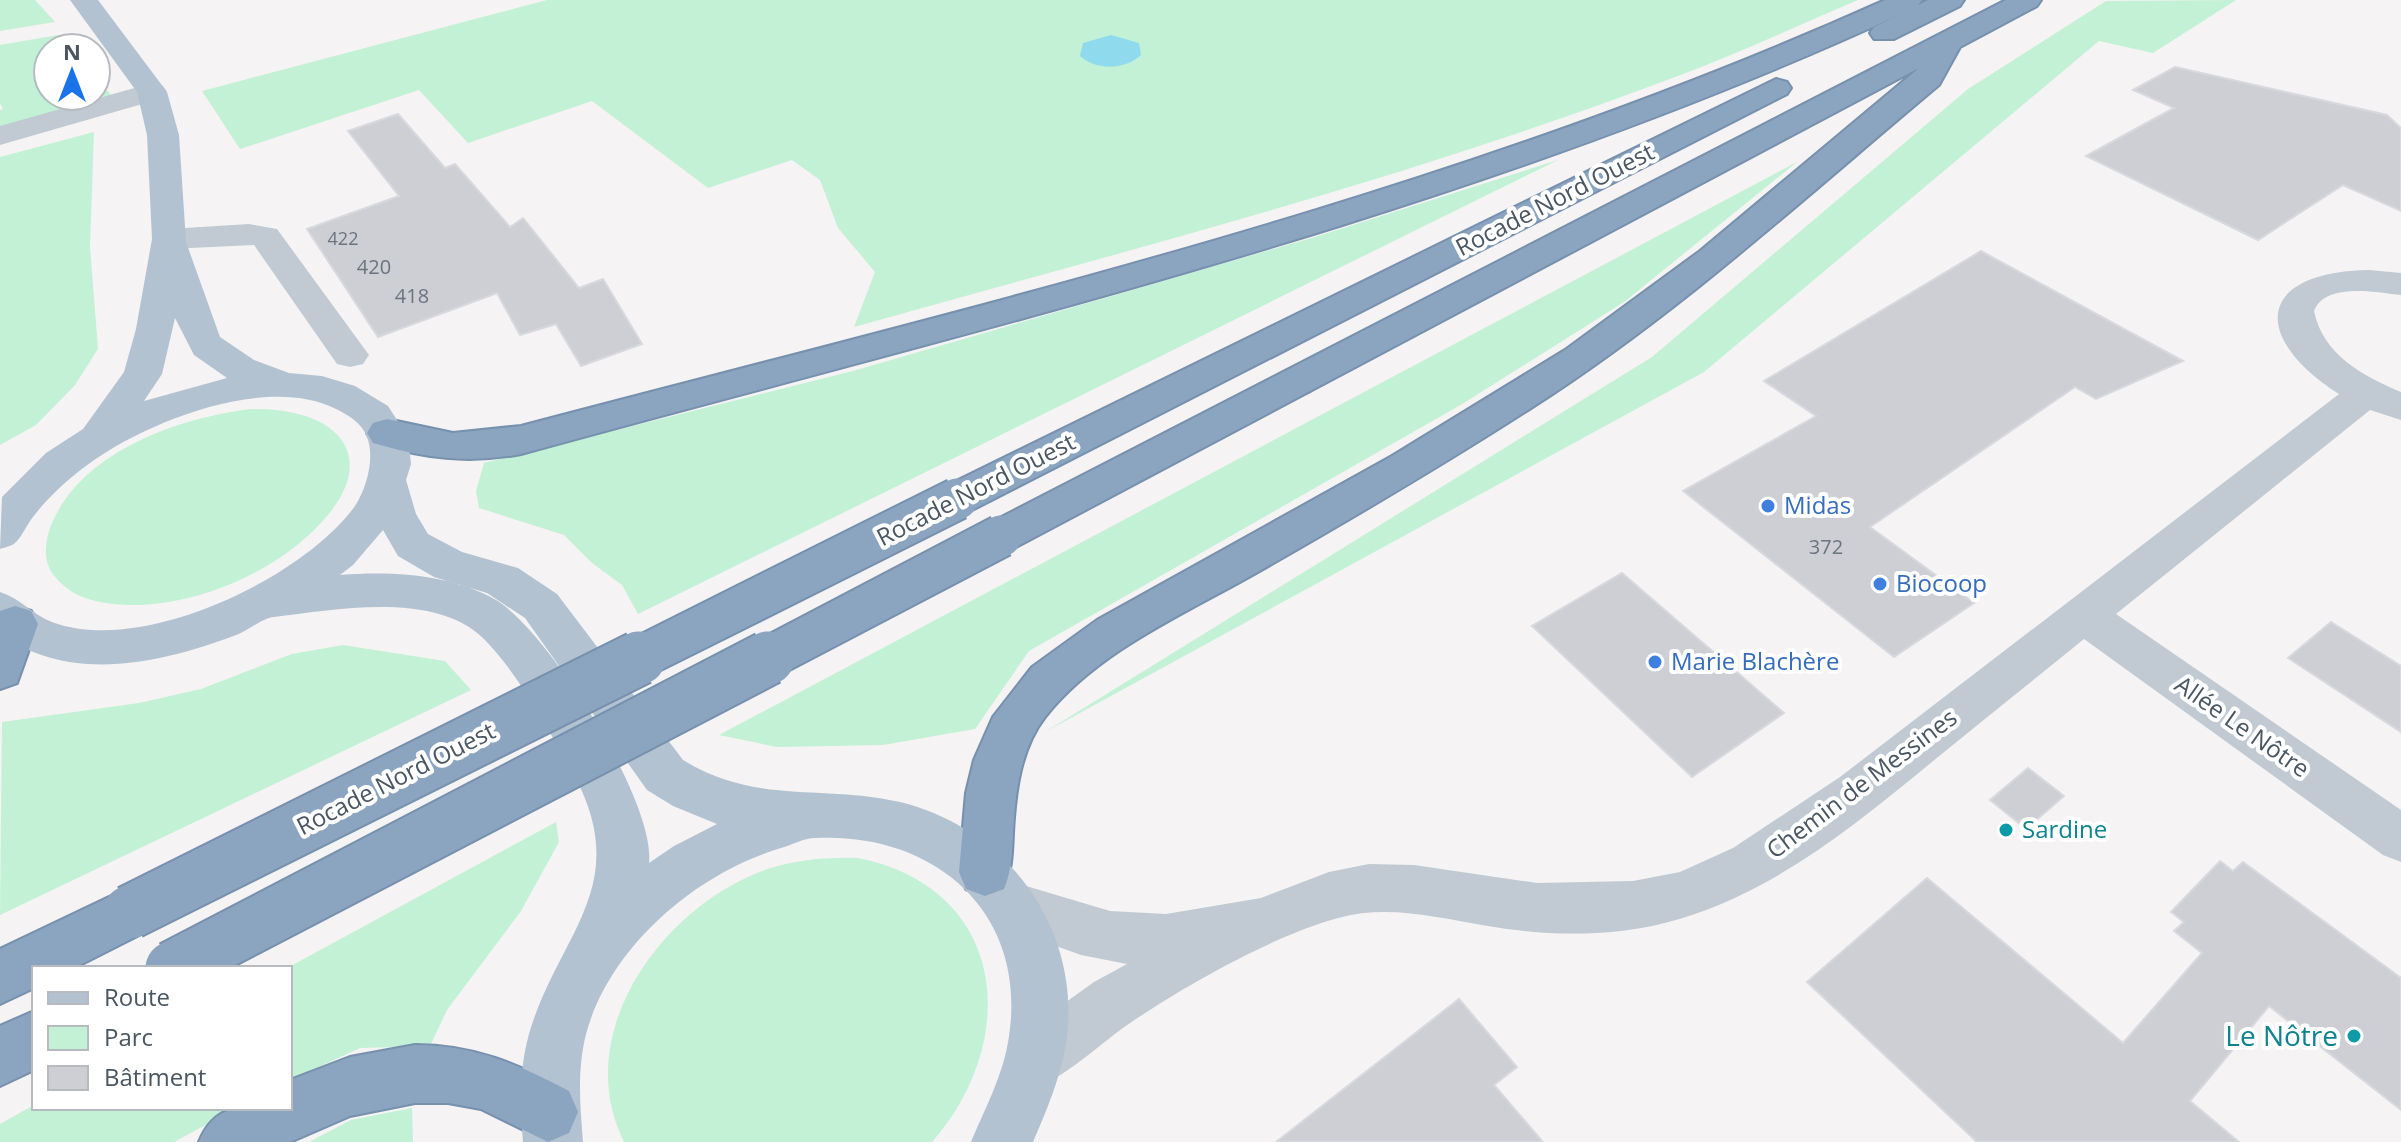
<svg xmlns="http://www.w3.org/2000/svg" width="2401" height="1142" font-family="'Open Sans',sans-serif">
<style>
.green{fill:#c3f1d5}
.water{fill:#90daee}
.building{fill:#cdcfd5;stroke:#d7d9de;stroke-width:2}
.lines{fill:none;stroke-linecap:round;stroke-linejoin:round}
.highway-casing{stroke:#7690ad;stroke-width:4}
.minor{fill:#c1cad2;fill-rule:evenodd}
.major{fill:#b3c2d1;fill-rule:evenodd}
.highway{fill:#8ba5c1;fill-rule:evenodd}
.highway-bridge-far1-casing{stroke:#7690ad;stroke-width:45;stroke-linecap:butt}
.highway-bridge-casing{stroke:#7690ad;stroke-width:57;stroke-linecap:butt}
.highway-bridge-far1{stroke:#8ba5c1;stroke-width:41}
.highway-bridge{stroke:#8ba5c1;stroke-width:53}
.shop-dot{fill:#3f7fe0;stroke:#fff;stroke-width:3}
.culture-dot{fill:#0f9aa8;stroke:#fff;stroke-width:3}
.labels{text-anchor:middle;stroke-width:8;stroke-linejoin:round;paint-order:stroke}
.far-number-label{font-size:18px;fill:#6b747e}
.number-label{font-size:20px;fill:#6b747e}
.street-label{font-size:24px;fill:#4a5661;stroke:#fff}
.shop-label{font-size:24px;fill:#366cbe;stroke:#fff;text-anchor:start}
.culture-label{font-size:24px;fill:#0d838f;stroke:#fff;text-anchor:start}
.near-culture-label{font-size:28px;fill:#0d838f;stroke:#fff;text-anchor:end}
</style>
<rect width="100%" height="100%" fill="#f5f3f3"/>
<g class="green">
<path d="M0,0H35L55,22L0,31Z"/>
<path d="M547,0H1858C1797,26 1737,54 1675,77C1407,179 1129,250 854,327L875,272L838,228L820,180L792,160L708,188L592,101L468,143L419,90L240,149L202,91Z"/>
<path d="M2236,0L2153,53L2099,41L1704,372L1045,732L1652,357L1968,89L2106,1Z"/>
<path d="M64,34L75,48H48V96H96V76L111,95L0,129V110L3,109L0,103V45Z"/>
<path d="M94,132L90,247L98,349L75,385L36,425L0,445V157Z"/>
<path d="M1558,160L638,614L622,585L592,563L564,535L479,508L476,491L484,463L853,371L1315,237Z"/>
<path d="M1797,162L1624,302L1464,403L1029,651L975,729L883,745L777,747L719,735Z"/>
<path d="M251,409C342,407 387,461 312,532C266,576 193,606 129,605C103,604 75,600 57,579C43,565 44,546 50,528C79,452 178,418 251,409Z"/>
<path d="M343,645L445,661L471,690L0,915L2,722L139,703L201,689L292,654Z"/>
<path d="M556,822L559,842L521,911L447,1010L430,1046L360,1048L290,1080L287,968Z"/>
<path d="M858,858C1007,888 1022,1039 932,1142H624C571,1036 658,913 757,873C790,860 823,857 858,858Z"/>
<path d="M34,1105V1108H237L174,1142H0V1124Z"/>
<path d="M412,1108L413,1142H309L351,1120Z"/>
</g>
<path class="water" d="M1111,35L1139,43L1141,55C1125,70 1096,71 1080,56L1083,43Z"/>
<g class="building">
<path d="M2175,67L2387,115L2401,128V211L2343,185L2258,240L2086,156L2174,108L2133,90Z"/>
<path d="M398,114L445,168L455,164L510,227L523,218L579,288L603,279L642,344L581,366L556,324L520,335L497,293L378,337L307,229L399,196L348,131Z"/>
<path d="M1981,251L2183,361L2096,399L2075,387L1870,527L1974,603L1894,657L1683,491L1816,416L1764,381Z"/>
<path d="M1622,573L1784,713L1692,777L1532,626Z"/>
<path d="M2331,622L2401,666V732L2288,658Z"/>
<path d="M2028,768L2064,796L2026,829L1990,800Z"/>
<path d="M2220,861L2233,871L2243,862L2401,978V1110L2269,1006L2190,1101L2239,1142H1977L1807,982L1927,878L2123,1043L2202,953L2174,931L2184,922L2171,912Z"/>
<path d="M1459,999L1517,1067L1494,1085L1543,1142H1276Z"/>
</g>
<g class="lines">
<defs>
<g id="highway">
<path d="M1885,0H1922L1918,5L1928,0H1964L1960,6L1894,39H1874L1870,33L1874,27L1901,14C1461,217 986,326 521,454C467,464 425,458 373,443L367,433L373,423L387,419L453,433L521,426C983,304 1448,197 1885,0Z"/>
<path d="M2006,0H2041L2037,6L1960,47L1939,85C1805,197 1678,314 1531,408C1441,466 1349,520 1256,573C1184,614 1097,651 1045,717C1020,749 1015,794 1013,833C1012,853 1012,870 1004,889L985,896L966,889L959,872L966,793L974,760L993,717L1032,667L1097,620L1392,456L1565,350L1700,251L1919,68L1016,547L1001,552L986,547L980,536L986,525Z"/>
<path d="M1776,79L1787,82L1791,88L1787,94L972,510L957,514L942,510L936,499L942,488Z"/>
<path d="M15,606L31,611L38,624L17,683L0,689V611Z"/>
<path d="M130,887L149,894L157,912L149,930L74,968H34V988L0,1004V949Z"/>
<path d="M34,1011V1070L0,1086V1026Z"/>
<path d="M415,1045C474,1045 518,1064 569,1091L578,1112L569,1133L548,1142L481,1109L448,1103H415L350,1116L290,1142H199C217,1098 249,1108 290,1108V1080L350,1057Z"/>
</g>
</defs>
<use href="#highway" class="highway-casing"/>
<g class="minor">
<path d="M152,83L163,86L167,92L163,98L0,145V126Z"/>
<path d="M249,224L277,229L369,355L363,364L350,367L337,364L254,245L169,249L157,246L152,239L157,232L169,229Z"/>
<path d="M2369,270L2401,273V295C2376,292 2325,282 2314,311C2323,355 2363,376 2401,392V420L2370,410L2116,614L2401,810V862L2383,855L2084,639C2036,678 1987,717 1938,757C1837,840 1733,927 1596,933C1560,935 1523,932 1488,926C1438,918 1389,904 1338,918C1275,935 1188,984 1133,1021C1100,1043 1072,1073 1034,1089L1013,1080L1005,1060L1013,1040L1094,982L1127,964L1081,955L994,924L986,907L994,890L1013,882L1110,911L1166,914L1261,898L1329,872L1369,864L1414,865L1537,883L1633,881L1680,872L1733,848L1840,777L2339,394C2251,338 2255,272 2369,270Z"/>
</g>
<path class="major" d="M70,0H98L167,92L179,135L186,242L220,337L254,360L289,373L322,376L355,386L388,406L408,437L411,464L406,480L416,514L428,534L462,552L518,568L557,594L683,760C756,805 822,784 900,802C1003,827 1075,920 1068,1026C1065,1067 1049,1105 1033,1142H971C987,1104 1006,1070 1010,1028C1024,907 930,832 815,838C804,838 792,845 781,848C697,873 610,946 586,1034C577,1070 580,1105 583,1142H523C520,1105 519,1070 529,1034C558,934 634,887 574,775C550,732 518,673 484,639C435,590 334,610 274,617C262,618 248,631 236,635C162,663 69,685 0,633V592C20,598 33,615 52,622C141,656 302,579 355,506C367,488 375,457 367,437C362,423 348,415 336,409C267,374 148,421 90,463C69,478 49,496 33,517C27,524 23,535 16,542C13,546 5,547 0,549L2,497L46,453L83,429L124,372L136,329L152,239L147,135L137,92ZM175,318L194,355L227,378L144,401L162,374ZM383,530L398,556L434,577L487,593L525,618L647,790L673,806L717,824L674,846L649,863C656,802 548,631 496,600C450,574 392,571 340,575L353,565Z"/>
<use href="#highway" class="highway"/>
<defs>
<g id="highway-bridge-far1">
<path d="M635,660L957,499"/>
<path d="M764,660L1001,536"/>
</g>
<g id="highway-bridge">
<path d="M130,912L639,658"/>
<path d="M172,968L768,658"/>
</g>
</defs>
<use href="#highway-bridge-far1" class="highway-bridge-far1-casing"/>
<use href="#highway-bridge" class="highway-bridge-casing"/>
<use href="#highway-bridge-far1" class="highway-bridge-far1"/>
<use href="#highway-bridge" class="highway-bridge"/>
</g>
<g class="shop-dot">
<circle cx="1768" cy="506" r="8"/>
<circle cx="1880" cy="584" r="8"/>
<circle cx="1655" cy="662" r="8"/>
</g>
<g class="culture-dot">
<circle cx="2006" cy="830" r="8"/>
<circle cx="2354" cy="1036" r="8"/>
</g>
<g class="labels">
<g class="far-number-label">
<text x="343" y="245">422</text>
</g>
<g class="number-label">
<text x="374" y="274">420</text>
<text x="412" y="303">418</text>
<text x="1826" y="554">372</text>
</g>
<g class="street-label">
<text transform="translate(1555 200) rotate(-27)" y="8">Rocade Nord Ouest</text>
<text transform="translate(976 490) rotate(-27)" y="8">Rocade Nord Ouest</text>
<text transform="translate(2242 727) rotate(35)" y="8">Allée Le Nôtre</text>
<text transform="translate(396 779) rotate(-27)" y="8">Rocade Nord Ouest</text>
<text transform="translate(1862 784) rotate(-37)" y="8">Chemin de Messines</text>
</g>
<g class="shop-label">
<text x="1784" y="514">Midas</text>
<text x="1896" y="592">Biocoop</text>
<text x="1671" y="670">Marie Blachère</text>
</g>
<g class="culture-label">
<text x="2022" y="838">Sardine</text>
</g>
<g class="near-culture-label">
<text x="2338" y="1046">Le Nôtre</text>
</g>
</g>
<rect x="32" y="966" width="260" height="144" fill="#ffffff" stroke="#b7bbc0" stroke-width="2"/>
<rect x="48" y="992" width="40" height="12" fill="#b3c2d1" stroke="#b7bbc0" stroke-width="2"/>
<text x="104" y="1006" font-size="24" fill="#4a5661">Route</text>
<rect x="48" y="1026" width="40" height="24" fill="#c3f1d5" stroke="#b7bbc0" stroke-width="2"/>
<text x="104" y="1046" font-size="24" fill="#4a5661">Parc</text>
<rect x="48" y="1066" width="40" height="24" fill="#cdcfd5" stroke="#b7bbc0" stroke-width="2"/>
<text x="104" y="1086" font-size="24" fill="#4a5661">Bâtiment</text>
<g transform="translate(72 72)"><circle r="38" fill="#ffffff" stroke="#b7bbc0" stroke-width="2"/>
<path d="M0-6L14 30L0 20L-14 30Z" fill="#1a73e8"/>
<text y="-12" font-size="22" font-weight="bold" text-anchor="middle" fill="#4a5661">N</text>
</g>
</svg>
